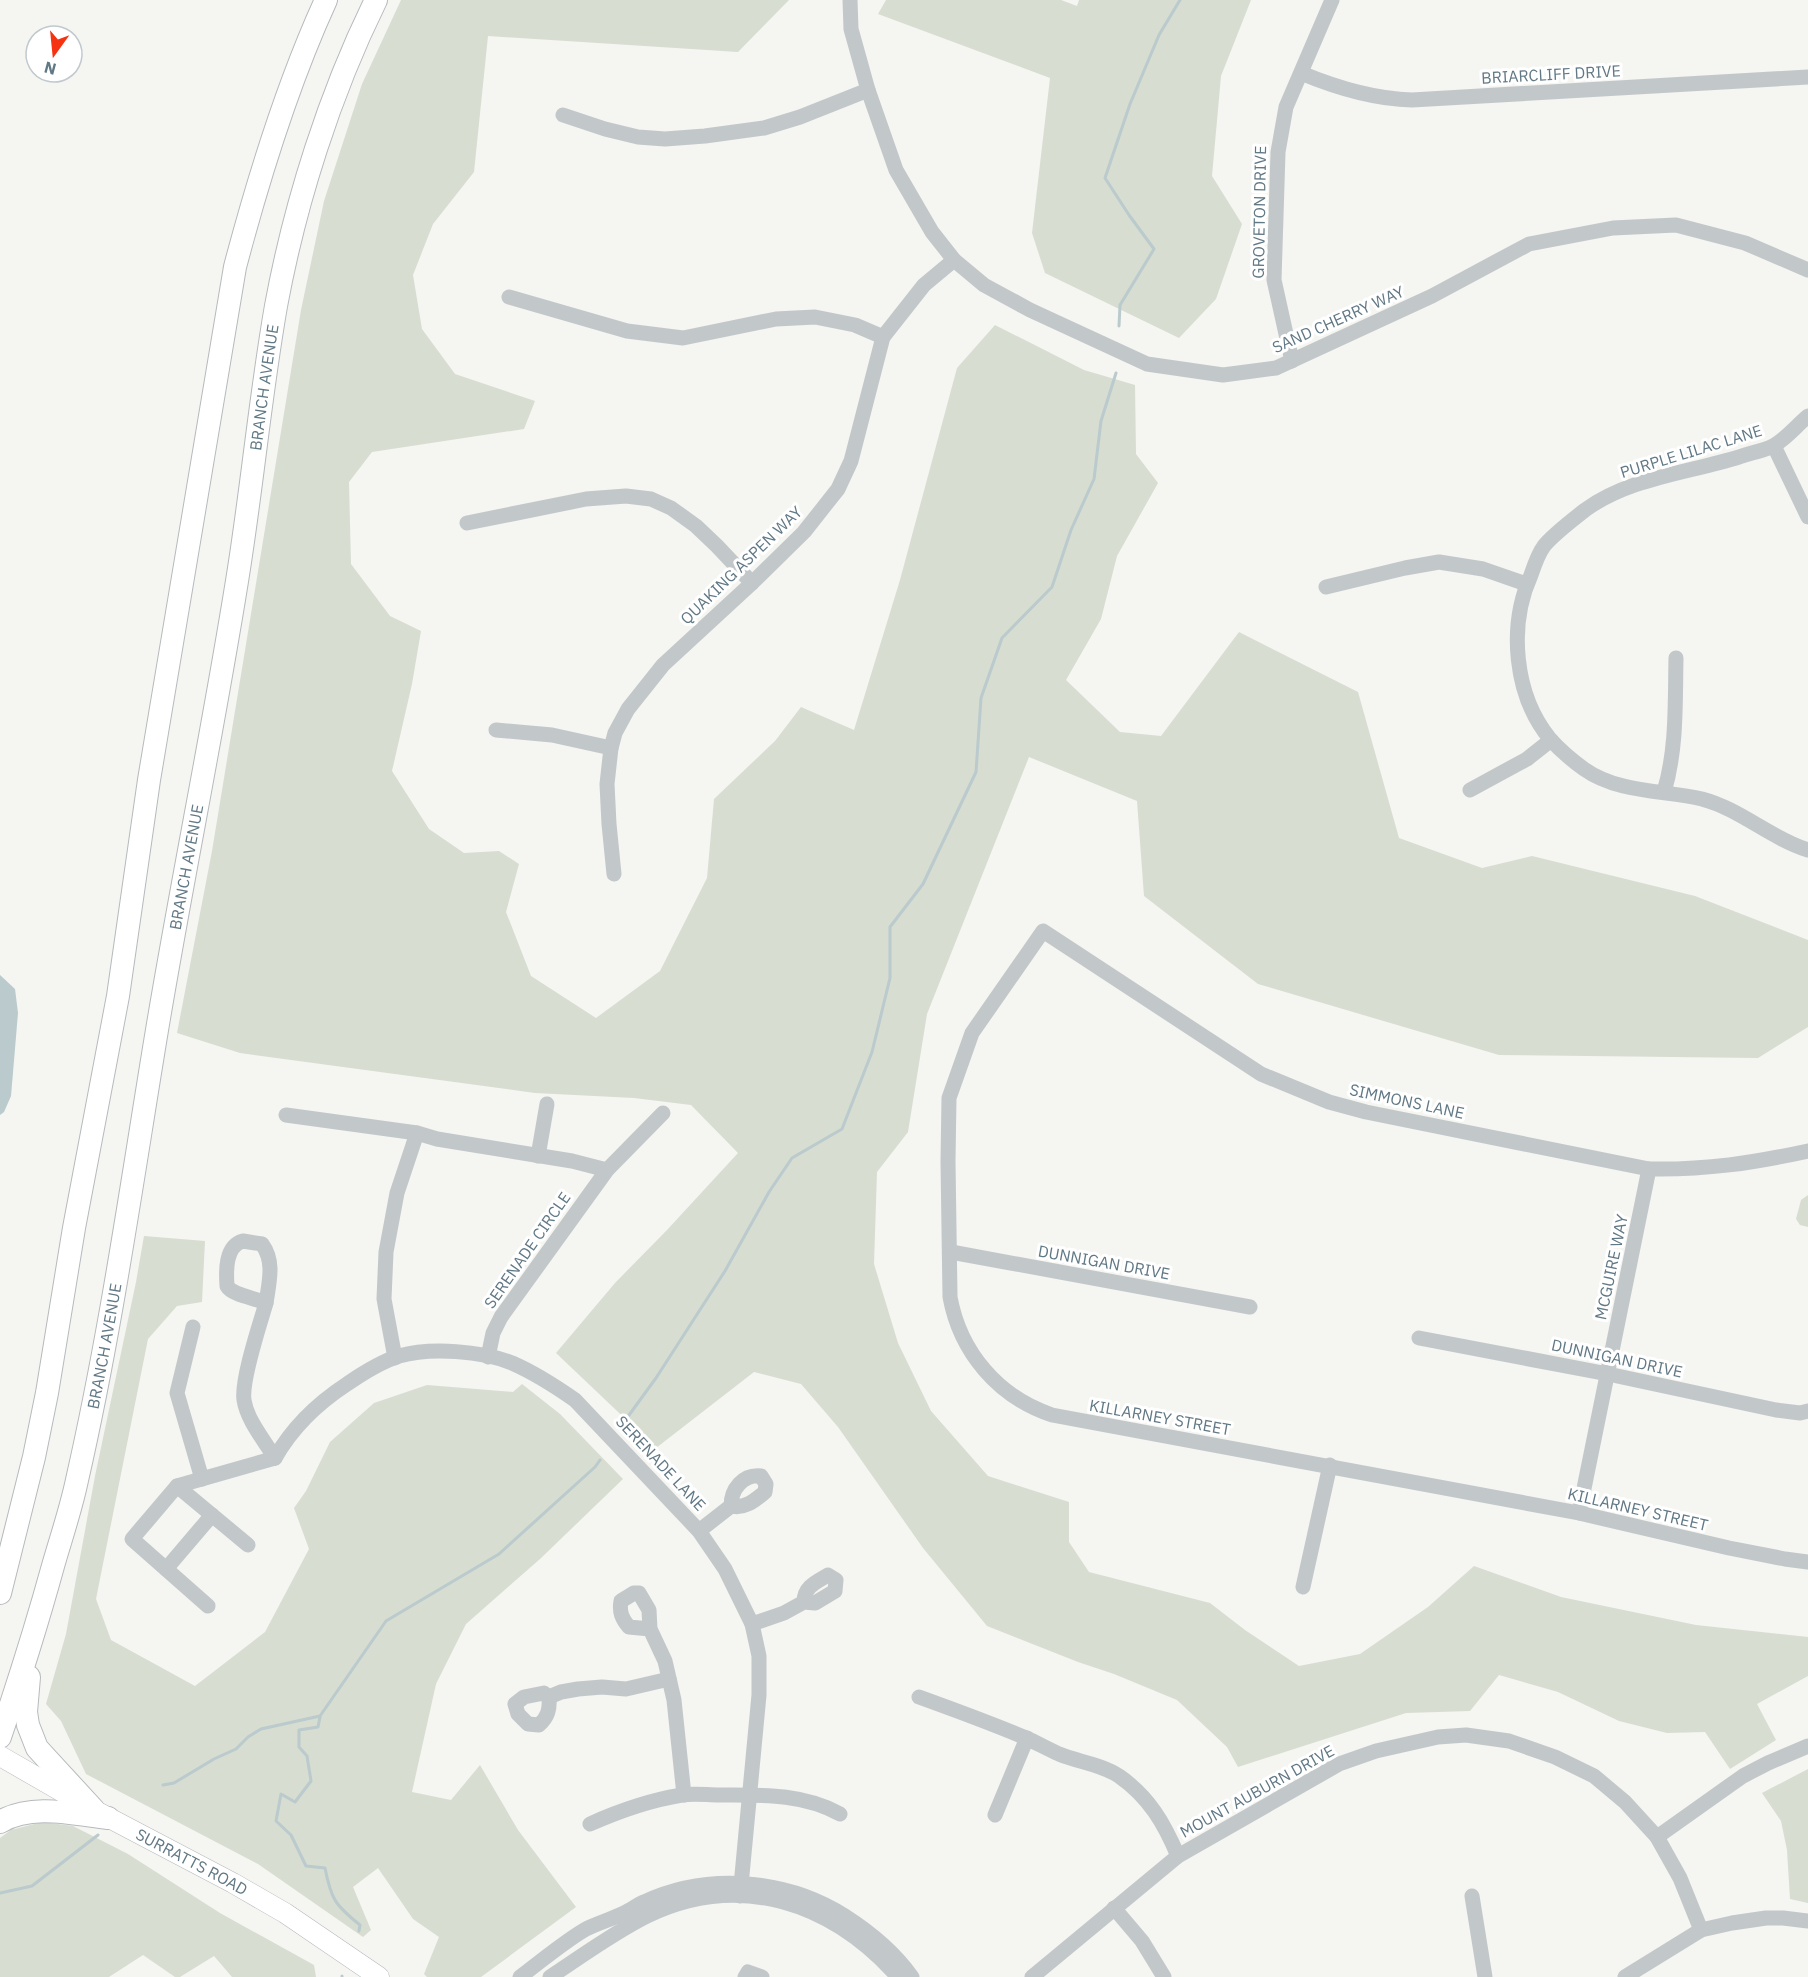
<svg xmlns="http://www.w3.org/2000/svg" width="1808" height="1977" font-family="'IBM Plex Sans',sans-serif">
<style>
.green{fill:#d7ddd1}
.water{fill:#bacacd}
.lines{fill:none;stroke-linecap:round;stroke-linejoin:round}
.stream{stroke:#bacacd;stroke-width:3}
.major-casing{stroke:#b5babd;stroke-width:21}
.highway-casing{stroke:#b6babd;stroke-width:24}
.minor{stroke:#c2c7ca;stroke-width:15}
.major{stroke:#fff;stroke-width:20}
.highway{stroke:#fff;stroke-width:22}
.labels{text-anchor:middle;stroke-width:6;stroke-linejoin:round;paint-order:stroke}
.street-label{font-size:16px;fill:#617885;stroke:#fff}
</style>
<rect width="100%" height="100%" fill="#f5f5f1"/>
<g class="green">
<path d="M401,0H789L738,52L488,36L474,172L433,224L413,275L422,329L455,374L535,401L524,429L372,452L349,482L351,564L390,616L421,631L412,684L392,771L429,829L464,853L499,851L519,864L506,912L531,976L596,1018L660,971L707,878L714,799L775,741L801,707L854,730L900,580L957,368L995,325L1084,370L1135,385L1136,454L1158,483L1117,556L1101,619L1066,680L1120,732L1161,736L1239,632L1358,692L1399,838L1482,868L1532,856L1695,896L1808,940V1027L1758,1058L1499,1055L1258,984L1144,896L1137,801L1029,757L927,1014L908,1132L877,1172L874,1264L898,1343L931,1411L988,1476L1069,1502V1542L1089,1572L1210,1603L1245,1630L1299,1666L1360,1654L1428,1607L1474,1566L1561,1597L1696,1625L1808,1637V1676L1757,1704L1776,1740L1730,1769L1705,1732L1667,1733L1619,1721L1558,1692L1499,1675L1470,1711L1406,1713L1238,1767L1227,1747L1177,1700L1114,1674L1078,1662L987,1626L923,1548L838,1427L801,1384L754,1372L656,1448L556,1353L615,1283L667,1230L738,1153L691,1105L634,1098L535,1093L240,1053L177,1033L212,851L301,310L324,201L362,84Z"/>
<path d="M886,0H1061L1077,6L1079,0H1251L1221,76L1212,176L1242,224L1216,299L1179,338L1045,273L1032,233L1050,78L878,14Z"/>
<path d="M1808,1195V1227L1800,1225L1796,1219L1801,1200Z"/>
<path d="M144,1236L205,1241L202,1302L177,1306L148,1339L96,1599L111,1640L195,1686L265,1632L309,1549L294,1508L306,1491L330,1442L374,1403L427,1385L513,1392L522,1384L560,1414L623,1479L540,1559L466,1624L436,1684L412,1792L451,1800L480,1765L518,1830L576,1907L481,1977H427L424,1974L439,1937L413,1919L378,1868L353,1887L371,1930L363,1937L258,1864L86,1774L61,1721L46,1704L66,1634L95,1476L136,1282Z"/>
<path d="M1808,1769V1903L1790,1899L1787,1850L1781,1821L1762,1793Z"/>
<path d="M42,1822L73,1826L128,1854L220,1913L314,1965L316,1977H232L214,1956L180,1977H175L143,1955L109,1977H0V1838L11,1830Z"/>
</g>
<path class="water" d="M0,975L15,989L18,1013L11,1096L4,1112L0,1115Z"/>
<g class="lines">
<g class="stream">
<path d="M1119,326L1120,305L1154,249L1129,215L1105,178L1130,104L1159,35L1180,0"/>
<path d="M624,1422L656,1378L725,1271L769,1192L792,1158L842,1129L872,1052L890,978V927L923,884L976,772L981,698L1002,638L1052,587L1071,530L1094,479L1101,421L1116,373"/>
<path d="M320,1717L318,1727L299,1730V1747L307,1756L311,1781L295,1802L281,1794L276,1821L291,1835L306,1866L325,1868C331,1899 335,1905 360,1925L359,1931"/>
<path d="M163,1785L174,1783L214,1759L236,1749L248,1737L261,1729L320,1716L386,1621L499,1554L595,1467L600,1460"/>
<path d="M0,1893L32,1886L98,1835"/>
<path d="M342,1977V1976"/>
</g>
<defs>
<g id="major">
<path id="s1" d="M0,1756L94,1810L233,1883L285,1913L379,1977"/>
</g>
<g id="highway">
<path d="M0,1593L34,1457L47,1393L74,1228L118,996L149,780L235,267C259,176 287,85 326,0"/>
<path d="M29,1677L26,1712L28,1725L37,1748L94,1810"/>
<path id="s2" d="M0,1737C19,1681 37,1624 53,1566C61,1538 71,1509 77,1480C111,1331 132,1181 157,1030C182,880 213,731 237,581C252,489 260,397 276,306C295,203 330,93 376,0"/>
<path d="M0,1822C31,1803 74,1814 108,1818"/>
</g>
</defs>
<use href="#major" class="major-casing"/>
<use href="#highway" class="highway-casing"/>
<g class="minor">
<path d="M850,0L851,29L868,90L896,170L932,232L954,260L984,285L1030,310L1147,364L1223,375L1276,368L1432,296L1529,244L1613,228L1676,225L1745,243L1808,270"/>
<path d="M1301,73C1337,88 1373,99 1412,100L1808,77"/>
<path d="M563,115L605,129L638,137L665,139L705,136L764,128L800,117L868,90"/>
<path d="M509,297L627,331L683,338L776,319L815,317L855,325L883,337"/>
<path d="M1292,361L1274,280L1278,152L1286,107L1332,0"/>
<path d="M1808,416C1797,425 1786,439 1773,446C1763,451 1750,453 1739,457C1687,473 1629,478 1585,510C1576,517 1550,538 1544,546C1538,554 1534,566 1531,575C1508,626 1514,695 1550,739C1559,749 1573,761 1584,769C1618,793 1663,790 1702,799C1740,809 1770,838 1808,850"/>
<path d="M1774,446L1808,517"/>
<path d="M467,523L586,499L626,496L651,499L671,508L696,526L717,546L752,583"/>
<path d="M1326,587L1405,568L1439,562L1483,569L1526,584"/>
<path d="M496,730L552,735L611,748"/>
<path d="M1470,790L1527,759L1551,740"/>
<path d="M1664,792C1677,749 1675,703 1676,658"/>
<path d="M614,874L609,824L607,784L611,748L615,733L628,709L663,665L752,583L804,532L838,489L851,461L883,337L924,285L954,260"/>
<path d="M286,1115L417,1133L437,1139L572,1161L607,1170"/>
<path d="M1808,1151C1753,1163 1706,1170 1649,1169L1366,1112L1329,1102L1261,1074L1043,931L972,1033L949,1098L948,1161L950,1297C960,1352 998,1397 1052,1415L1579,1513L1729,1548L1785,1559L1808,1562"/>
<path d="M538,1156L547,1104"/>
<path d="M243,1241L262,1244C275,1262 269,1282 266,1303C255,1298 232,1295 227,1286C226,1271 225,1246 243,1241Z"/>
<path d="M951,1252L1250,1307"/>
<path d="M266,1303C260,1324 241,1380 244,1400C247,1420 264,1440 275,1458"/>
<path d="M193,1327L177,1393L202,1479"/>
<path d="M1419,1338L1608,1374L1776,1410L1800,1413L1808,1411"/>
<path d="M488,1357L493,1333L501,1317L607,1170L663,1113"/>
<path d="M395,1358L384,1299L386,1252L397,1193L417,1133"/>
<path d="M275,1458C292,1428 318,1403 347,1384C363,1373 380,1362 399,1356C431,1347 482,1351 512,1363C535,1373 555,1386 575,1400L699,1531L725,1569L752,1624L759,1656V1695L740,1896"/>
<path d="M177,1486L248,1545"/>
<path d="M1579,1513L1649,1169"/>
<path d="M699,1531L731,1506C745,1509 754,1501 765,1492L766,1484L761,1476C743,1474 731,1489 731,1506"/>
<path d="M166,1569L212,1515"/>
<path d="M1303,1587L1330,1465"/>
<path d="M208,1606L132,1539L177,1486L275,1458"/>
<path d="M752,1624L784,1613L804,1602C804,1587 816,1582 828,1575L836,1580L835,1591L815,1603L804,1602"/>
<path d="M650,1629L629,1627C622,1619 619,1612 621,1601L634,1593H639L649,1610L650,1629L665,1661L674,1700L684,1795"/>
<path d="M549,1697C550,1709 548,1717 539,1725L528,1724L518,1714L515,1704L524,1697L544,1693L549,1697L561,1692L578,1689L602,1687L626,1689L669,1679"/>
<path d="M919,1697C955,1710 991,1723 1026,1738C1037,1743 1048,1749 1059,1754C1078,1762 1101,1764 1119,1776C1149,1797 1164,1823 1178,1856"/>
<path d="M995,1815L1027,1738"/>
<path d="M590,1824C619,1811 651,1800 682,1795C694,1793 707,1795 719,1795C760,1795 803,1793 840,1814"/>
<path d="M1657,1837L1743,1776L1768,1763L1808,1746"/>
<path d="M1472,1896L1485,1977"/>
<path d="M1114,1908L1142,1941L1164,1977"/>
<path d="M520,1977C540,1962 565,1941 586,1929C598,1923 612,1919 624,1913C631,1910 637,1905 644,1902C708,1872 787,1879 845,1916C870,1932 895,1953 912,1977"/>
<path d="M550,1977C582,1956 613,1933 647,1916C740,1871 832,1903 898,1977"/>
<path d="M745,1977L748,1972L762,1977"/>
<path d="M1032,1977L1178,1856L1339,1764L1376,1751L1438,1737L1466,1735L1509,1741L1555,1757L1594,1776L1625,1802L1657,1837L1680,1878L1701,1930"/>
<path d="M1625,1977L1701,1930L1732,1923L1766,1918H1783L1808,1921"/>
</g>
<use href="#major" class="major"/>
<use href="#highway" class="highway"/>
</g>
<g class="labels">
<g class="street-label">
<text transform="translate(1551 74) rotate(-3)" y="6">BRIARCLIFF DRIVE</text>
<text transform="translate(1259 212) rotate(-89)" y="6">GROVETON DRIVE</text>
<text transform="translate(1338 319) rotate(-24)" y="6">SAND CHERRY WAY</text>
<text dy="6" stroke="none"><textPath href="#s2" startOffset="1377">BRANCH AVENUE</textPath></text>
<text transform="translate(1691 451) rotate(-17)" y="6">PURPLE LILAC LANE</text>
<text transform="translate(741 565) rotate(-44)" y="6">QUAKING ASPEN WAY</text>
<text dy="6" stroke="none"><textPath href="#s2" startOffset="891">BRANCH AVENUE</textPath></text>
<text transform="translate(1407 1101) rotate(12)" y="6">SIMMONS LANE</text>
<text transform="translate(527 1250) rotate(-55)" y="6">SERENADE CIRCLE</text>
<text transform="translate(1104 1262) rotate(10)" y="6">DUNNIGAN DRIVE</text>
<text transform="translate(1611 1267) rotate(-78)" y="6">MCGUIRE WAY</text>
<text dy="6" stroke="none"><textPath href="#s2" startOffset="405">BRANCH AVENUE</textPath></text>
<text transform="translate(1617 1358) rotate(12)" y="6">DUNNIGAN DRIVE</text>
<text transform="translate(1160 1417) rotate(10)" y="6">KILLARNEY STREET</text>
<text transform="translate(661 1463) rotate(47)" y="6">SERENADE LANE</text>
<text transform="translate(1638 1509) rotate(13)" y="6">KILLARNEY STREET</text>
<text transform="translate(1257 1791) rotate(-29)" y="6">MOUNT AUBURN DRIVE</text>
<text dy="6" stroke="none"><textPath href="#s1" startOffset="219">SURRATTS ROAD</textPath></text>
</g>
</g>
<g transform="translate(54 54) rotate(195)"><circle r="28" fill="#ffffff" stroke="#c0c9ce" stroke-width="1.5"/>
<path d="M0-4.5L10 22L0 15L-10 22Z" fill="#f53211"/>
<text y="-9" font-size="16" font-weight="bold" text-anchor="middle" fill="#617885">N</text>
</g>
</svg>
